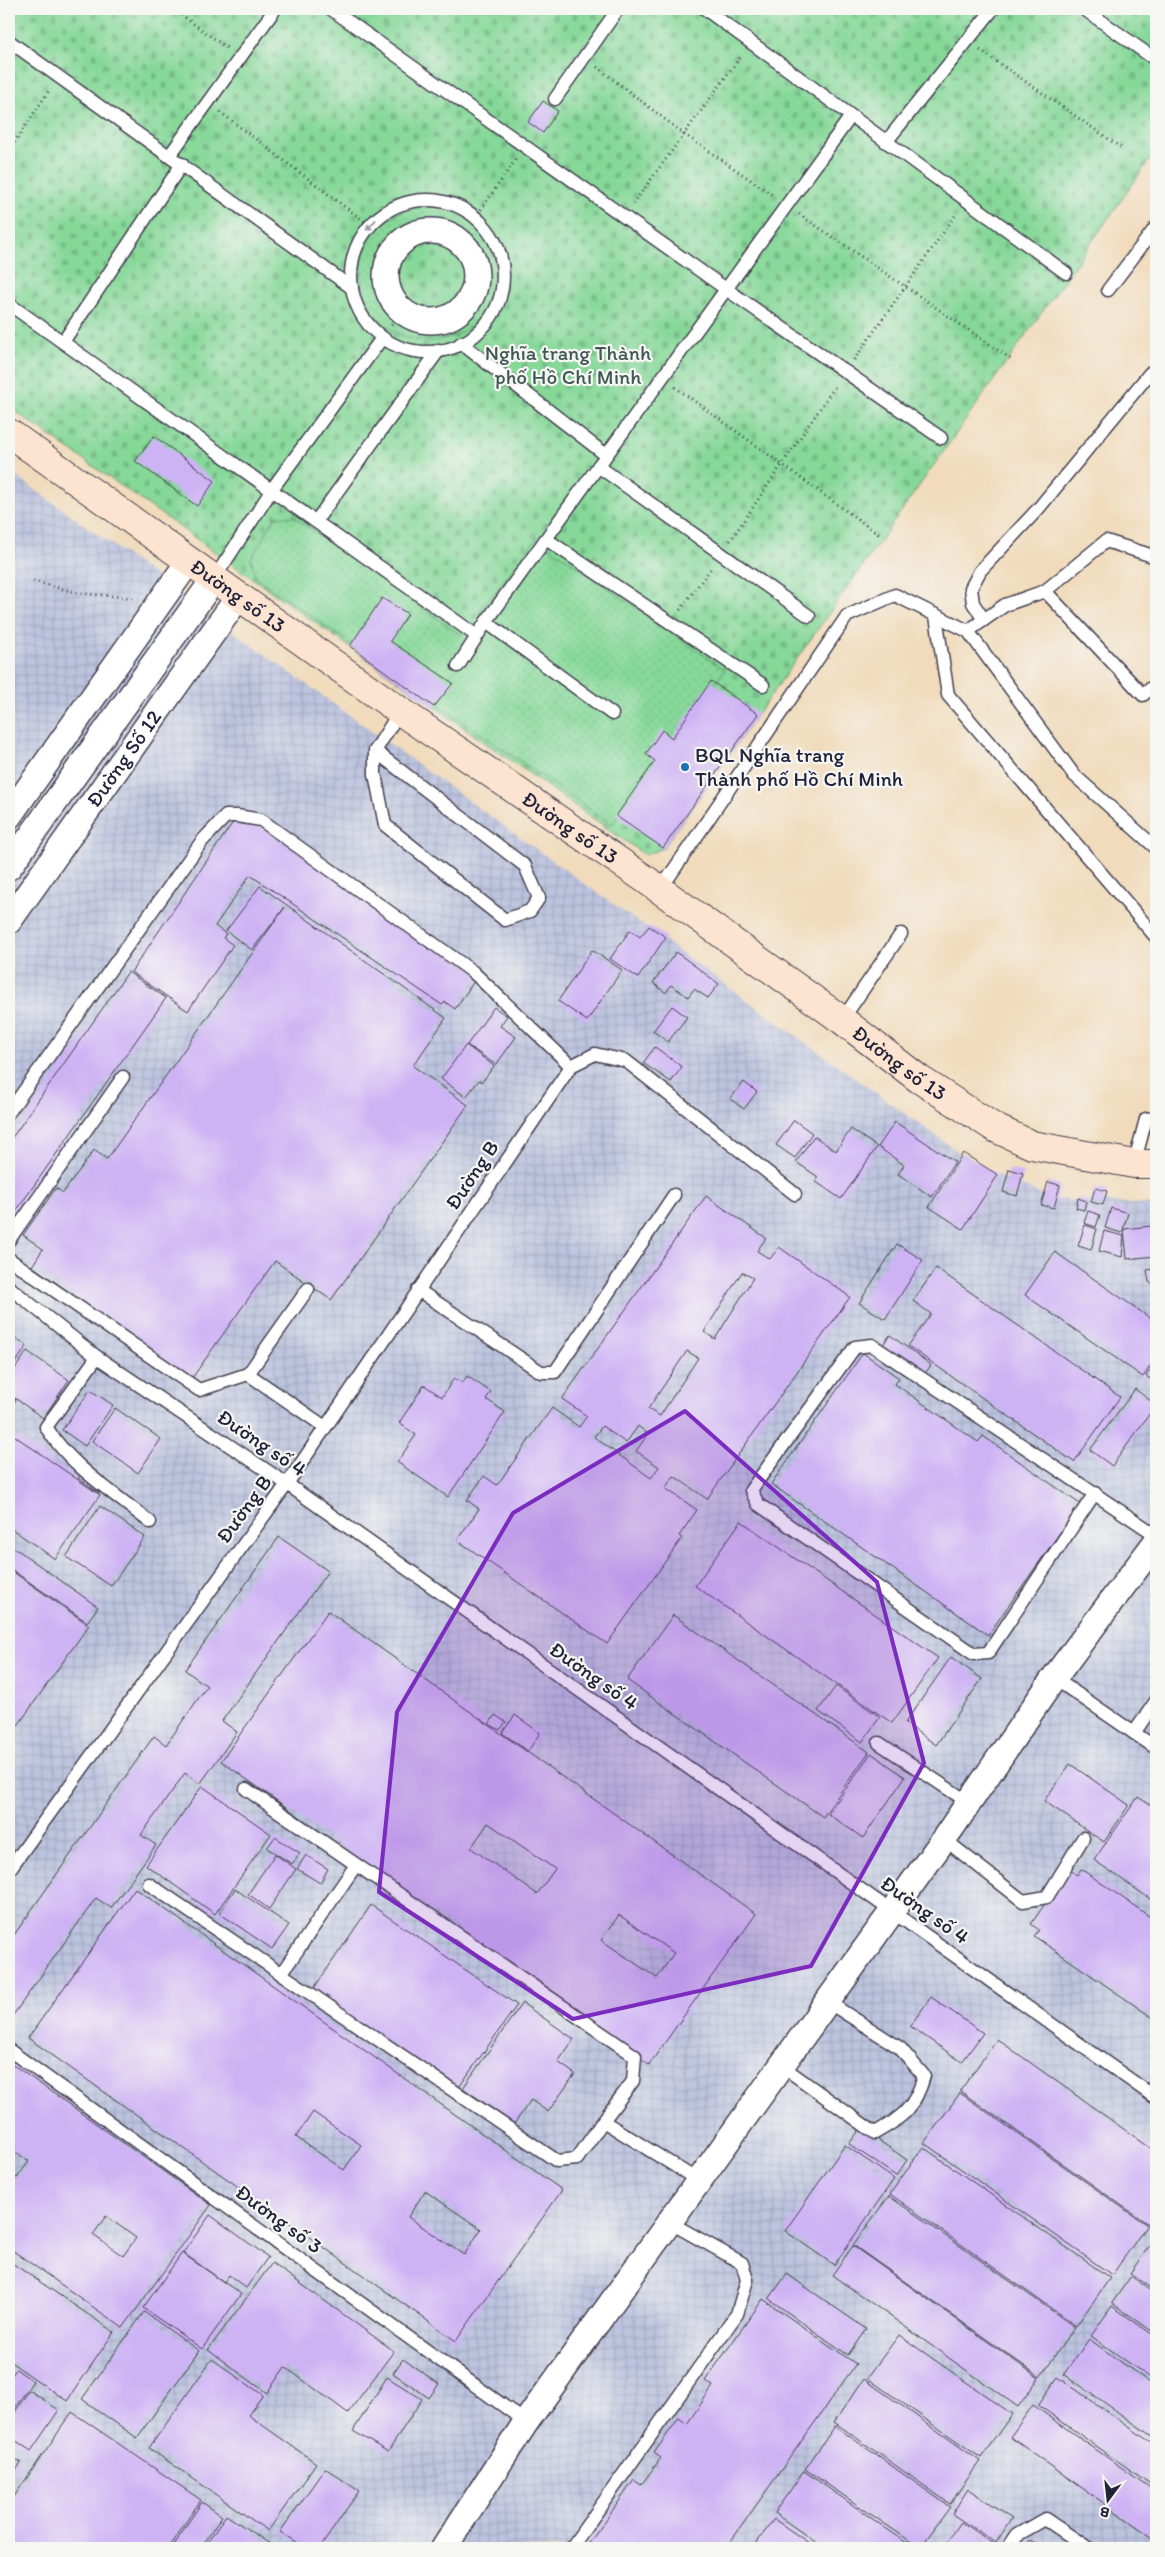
<svg xmlns="http://www.w3.org/2000/svg" width="1165" height="2557" font-family="Itim,sans-serif">
<style>
.industrial{fill:url(#industrial-grid)}
.cemetery{fill:url(#cemetery-stones);stroke:#547d6a}
.park{fill:url(#park-dots);stroke:#547d6a;fill-rule:evenodd}
.building{fill:#ceb3f4;fill-rule:evenodd}
.lines{fill:none;stroke-linecap:round;stroke-linejoin:round}
.lane-casing{stroke:#413e4e;stroke-width:15}
.street-casing{stroke:#413e4e;stroke-width:28}
.secondary-casing{stroke:#413e4e;stroke-width:30}
.path{stroke:#413e4e;stroke-width:3;stroke-dasharray:1 4;stroke-linecap:butt}
.lane{stroke:#fff;stroke-width:12}
.street{stroke:#fff;stroke-width:25}
.secondary{stroke:#fde4d0;stroke-width:28}
.oneway{fill:#9c9ca7}
.marked{fill:#7b2cbf;fill-opacity:0.2;stroke:#7b2cbf;stroke-width:4;stroke-linejoin:round}
.poi-dot{fill:#1f6fb2;stroke:#f6f6f2;stroke-width:2}
.labels{text-anchor:middle;stroke-width:4.5;stroke-linejoin:round;paint-order:stroke}
.park-label{font-size:21px;fill:#405957;stroke:#f6f6f2}
.street-label{font-size:21px;fill:#22223b;stroke:#f6f6f2}
.poi-label{font-size:21px;fill:#22223b;stroke:#f6f6f2;text-anchor:start}
</style>
<defs>
<pattern id="industrial-grid" width="8" height="8" patternUnits="userSpaceOnUse" patternTransform="scale(1.25)"><rect width="8" height="8" fill="#bcc3de"/><path d="M0 4h8M4 0v8" fill="none" stroke="#a1a7bf"/></pattern>
<pattern id="cemetery-stones" width="16" height="16" patternUnits="userSpaceOnUse" patternTransform="scale(1.25)"><rect width="16" height="16" fill="#86d899"/><path d="M2 7V4a2 2 0 0 1 4 0v3zM10 15v-3a2 2 0 0 1 4 0v3z" fill="#73b985"/></pattern>
<pattern id="park-dots" width="8" height="8" patternUnits="userSpaceOnUse" patternTransform="scale(1.25)"><rect width="8" height="8" fill="#86d899"/><path d="M2 2h.1M6 6h.1" fill="none" stroke="#73b985" stroke-width="1.8" stroke-linecap="round"/></pattern>
</defs>
<rect width="100%" height="100%" fill="#f6f6f2"/>
<filter id="ink" filterUnits="userSpaceOnUse"><feTurbulence type="fractalNoise" baseFrequency=".02" numOctaves="2"/><feDisplacementMap in="SourceGraphic" scale="10" xChannelSelector="R" yChannelSelector="G"/><feConvolveMatrix kernelMatrix="1 2 1 2 8 2 1 2 1" color-interpolation-filters="sRGB"/></filter>
<filter id="wash" filterUnits="userSpaceOnUse"><feTurbulence type="fractalNoise" baseFrequency=".0096" numOctaves="4" result="noise"/><feDisplacementMap in="SourceGraphic" scale="20" xChannelSelector="R" yChannelSelector="G"/><feGaussianBlur stdDeviation="1.12" result="paint"/><feColorMatrix in="noise" values="0 0 0 0 0 0 0 0 0 0 0 0 0 0 0 0 0 1.4 0 .05"/><feComposite in="paint" operator="in"/></filter>
<g filter="url(#wash)">
<rect width="100%" height="100%" fill="#f1dbbc"/>
<path class="industrial" d="M9,471L978,1166L1051,1199L1156,1205V2548H9Z"/>
<path class="cemetery" d="M9,9H1156V151L663,848L645,855L9,407Z"/>
<g class="park">
<path d="M422,206C429,207 437,206 444,208C480,216 505,258 494,293C489,310 476,325 460,333C397,365 333,293 374,234C380,226 390,217 400,212C406,210 414,208 422,206ZM425,232C493,233 490,320 429,321C418,321 406,316 398,308C370,278 390,242 425,232Z"/>
<path d="M276,516L294,517L461,635L537,538L725,670L612,825L256,578L251,559Z"/>
</g>
<g id="blocks">
<g class="building">
<path d="M543,101L558,111L543,133L528,122Z"/>
<path d="M154,436L215,481L197,506L135,461Z"/>
<path d="M382,598L408,614L390,641L453,683L434,707L350,646Z"/>
<path d="M711,681L758,714L663,848L616,816L655,761L646,754L662,730L672,738Z"/>
<path d="M240,812L479,974L455,1009L445,1002L442,1005L250,875L215,926L226,934L223,938L233,945L188,1011L131,972Z"/>
<path d="M260,886L446,1018L413,1066L468,1105L331,1300L275,1261L192,1378L32,1266L43,1249L23,1235L56,1188L63,1193L94,1150L107,1159L285,907L252,950L226,931Z"/>
<path d="M649,926L666,937L638,978L610,959L630,930L640,937Z"/>
<path d="M592,950L622,970L587,1021L558,1001Z"/>
<path d="M676,952L719,984L708,998L694,989L688,997L671,985L666,993L653,983Z"/>
<path d="M128,972L166,998L9,1221V1142Z"/>
<path d="M672,1006L687,1017L668,1042L653,1031Z"/>
<path d="M494,1007L507,1016L500,1026L516,1037L496,1065L467,1045Z"/>
<path d="M466,1045L494,1066L482,1082L479,1080L466,1097L441,1079Z"/>
<path d="M655,1047L682,1067L671,1082L643,1063Z"/>
<path d="M744,1082L757,1092L744,1109L730,1099Z"/>
<path d="M794,1120L812,1133L795,1158L776,1145Z"/>
<path d="M895,1122L955,1162L932,1197L898,1174L904,1165L878,1147Z"/>
<path d="M851,1129L877,1147L841,1199L815,1181L818,1177L796,1162L814,1136L836,1151Z"/>
<path d="M963,1153L998,1175L963,1229L929,1207Z"/>
<path d="M1009,1169L1023,1173L1017,1196L1003,1192Z"/>
<path d="M1048,1182L1060,1185L1054,1208L1041,1205Z"/>
<path d="M1095,1188L1107,1191L1103,1205L1091,1202Z"/>
<path d="M706,1196L766,1238L757,1251L770,1259L779,1247L850,1297L707,1499L674,1476L665,1488L697,1510L679,1536L682,1538L607,1644L457,1540L479,1509L467,1500L484,1476L497,1485L552,1408L579,1427L587,1416L562,1399ZM742,1272L753,1278L715,1339L704,1332ZM687,1351L698,1358L660,1416L648,1409ZM602,1426L626,1443L638,1426L648,1434L636,1451L659,1467L651,1478L594,1437Z"/>
<path d="M1078,1198L1086,1201L1084,1210L1076,1208Z"/>
<path d="M1111,1208L1128,1213L1122,1233L1105,1228Z"/>
<path d="M1088,1211L1100,1215L1096,1227L1084,1223Z"/>
<path d="M1085,1225L1097,1229L1091,1250L1078,1246Z"/>
<path d="M1151,1226L1152,1230H1156V1256L1127,1259L1124,1229Z"/>
<path d="M1104,1231L1124,1236L1122,1257L1099,1251Z"/>
<path d="M897,1244L923,1260L885,1319L859,1303Z"/>
<path d="M1055,1252L1156,1322V1358L1143,1377L1025,1295Z"/>
<path d="M936,1268L1120,1397L1074,1462L908,1346L931,1314L913,1301Z"/>
<path d="M1156,1269V1287L1149,1282L1147,1270Z"/>
<path d="M9,1333L27,1346L9,1372Z"/>
<path d="M890,1335L931,1365L922,1378L880,1349Z"/>
<path d="M27,1351L69,1380L43,1418L9,1394V1378Z"/>
<path d="M863,1353L899,1378L895,1384L978,1442L983,1436L1080,1504L988,1635L771,1484Z"/>
<path d="M1156,1362V1383L1146,1376Z"/>
<path d="M467,1376L491,1392L486,1399L505,1412L448,1497L397,1462L416,1435L399,1423L424,1385L442,1397L454,1378L462,1383Z"/>
<path d="M1135,1389L1156,1405L1112,1466L1090,1450Z"/>
<path d="M90,1390L113,1405L85,1446L62,1430Z"/>
<path d="M9,1396L16,1400L9,1410Z"/>
<path d="M115,1408L161,1439L138,1473L92,1441Z"/>
<path d="M9,1432L100,1495L55,1559L9,1527Z"/>
<path d="M83,1471L104,1486L99,1493L78,1478Z"/>
<path d="M100,1506L145,1537L111,1586L66,1557Z"/>
<path d="M741,1521L938,1658L892,1723L695,1586Z"/>
<path d="M279,1537L328,1571L222,1721L237,1732L200,1784L185,1773L141,1835L156,1845L111,1908L96,1898L9,2021V1942L154,1736L166,1745L207,1686L185,1670Z"/>
<path d="M9,1544L98,1607L87,1622L9,1568Z"/>
<path d="M9,1569L89,1625L9,1738Z"/>
<path d="M328,1611L756,1914L649,2065L221,1761ZM488,1823L555,1869L537,1894L471,1848ZM619,1915L674,1953L657,1978L601,1940Z"/>
<path d="M673,1615L869,1752L823,1817L627,1680Z"/>
<path d="M951,1657L982,1679L936,1745L905,1723Z"/>
<path d="M836,1686L880,1717L862,1742L818,1711Z"/>
<path d="M495,1715L506,1722L500,1730L489,1724Z"/>
<path d="M515,1715L540,1733L528,1751L502,1733Z"/>
<path d="M871,1753L905,1777L863,1838L828,1814Z"/>
<path d="M1070,1764L1129,1805L1104,1842L1044,1801Z"/>
<path d="M202,1786L271,1834L215,1914L146,1865Z"/>
<path d="M1138,1797L1156,1809V1903L1094,1860Z"/>
<path d="M275,1837L300,1853L292,1864L267,1848Z"/>
<path d="M275,1854L296,1869L269,1909L248,1894Z"/>
<path d="M306,1855L328,1869L320,1883L297,1869Z"/>
<path d="M1069,1869L1077,1875L1081,1869L1156,1921V2020L1034,1936L1039,1930L1031,1924Z"/>
<path d="M135,1888L562,2190L456,2341L28,2038ZM313,2112L361,2145L344,2170L296,2137ZM425,2191L481,2229L464,2255L408,2217Z"/>
<path d="M235,1889L289,1925L272,1949L219,1913Z"/>
<path d="M371,1905L517,2005L457,2090L312,1991Z"/>
<path d="M931,1997L983,2033L962,2062L910,2026Z"/>
<path d="M522,2003L574,2039L558,2062L575,2074L548,2112L531,2100L514,2124L463,2088Z"/>
<path d="M997,2039L1156,2152V2212L1148,2224L960,2091Z"/>
<path d="M9,2062L211,2205L123,2328L9,2248V2173L17,2178L29,2161L9,2148ZM106,2216L136,2238L123,2256L93,2235Z"/>
<path d="M960,2093L1147,2225L1112,2275L924,2143Z"/>
<path d="M861,2128L907,2160L896,2176L849,2144Z"/>
<path d="M845,2145L894,2179L834,2265L785,2231Z"/>
<path d="M923,2147L1110,2278L1076,2326L890,2194Z"/>
<path d="M889,2196L1075,2327L1040,2377L853,2245Z"/>
<path d="M210,2215L268,2257L246,2288L229,2275L224,2282L183,2253Z"/>
<path d="M1155,2238L1156,2239V2291L1130,2273Z"/>
<path d="M853,2246L1039,2378L1018,2407L832,2275Z"/>
<path d="M182,2253L241,2294L202,2349L143,2308Z"/>
<path d="M9,2261L114,2332L67,2401L9,2361Z"/>
<path d="M272,2263L394,2351L348,2413L285,2367L267,2393L208,2350Z"/>
<path d="M787,2274L866,2329L848,2355L769,2299Z"/>
<path d="M1131,2276L1156,2294V2334L1112,2303Z"/>
<path d="M763,2299L856,2364L726,2548H586L634,2480L641,2485L661,2458L654,2453L679,2418L687,2424L713,2386L705,2381Z"/>
<path d="M1112,2306L1156,2337V2382L1091,2336Z"/>
<path d="M144,2312L199,2351L137,2438L82,2399Z"/>
<path d="M899,2335L1012,2414L981,2458L867,2378Z"/>
<path d="M1089,2339L1156,2387V2439L1064,2374Z"/>
<path d="M212,2359L263,2395L248,2415L316,2463L268,2531L149,2448Z"/>
<path d="M403,2359L439,2384L429,2398L393,2373Z"/>
<path d="M16,2369L33,2381L9,2417V2380Z"/>
<path d="M387,2377L422,2399L388,2452L353,2431Z"/>
<path d="M1058,2377L1156,2446V2488L1038,2405Z"/>
<path d="M864,2379L980,2461L950,2504L834,2422Z"/>
<path d="M29,2390L59,2410L31,2451L9,2436V2421Z"/>
<path d="M1033,2405L1156,2492V2540L1010,2437Z"/>
<path d="M72,2412L201,2500L168,2548H9V2504Z"/>
<path d="M835,2426L950,2507L920,2548L805,2469Z"/>
<path d="M9,2455L21,2463L9,2481Z"/>
<path d="M325,2468L359,2491L320,2548H305L280,2532Z"/>
<path d="M804,2471L914,2548H824L774,2513Z"/>
<path d="M968,2489L1012,2518L996,2543L952,2514Z"/>
<path d="M202,2502L222,2516L201,2548H171Z"/>
<path d="M226,2515L276,2548H204Z"/>
<path d="M774,2519L816,2548H753Z"/>
<path d="M961,2522L997,2546L996,2548H943Z"/>
<path d="M1030,2540L1043,2548H1025Z"/>
</g>
</g>
</g>
<g filter="url(#ink)">
<use href="#blocks" fill-opacity="0" stroke="#413e4e" stroke-width="1"/>
<g class="lines">
<defs>
<g id="lane">
<path d="M331,9L726,289L941,438"/>
<path d="M705,9L1066,273"/>
<path d="M1084,9L1156,60"/>
<path d="M9,41L352,288"/>
<path d="M555,99L618,9"/>
<path d="M886,142L993,9"/>
<path d="M170,155L275,9"/>
<circle cx="427" cy="276" r="76"/>
<path d="M1108,290L1156,227"/>
<path d="M9,304L477,636"/>
<path d="M63,342L182,164"/>
<path d="M461,343L606,455"/>
<path d="M598,466L809,616"/>
<path d="M316,521L439,350"/>
<path d="M546,539L763,685"/>
<path d="M214,579L275,485L382,338"/>
<path d="M1045,591L1143,695L1156,684"/>
<path d="M936,616L948,695L1156,937"/>
<path d="M984,620L973,603L971,588L980,571L1038,509L1150,373"/>
<path d="M486,622L612,714"/>
<path d="M968,631L1005,605L1045,591L1106,541L1156,557"/>
<path d="M458,666L486,622L851,116"/>
<path d="M375,751L525,866L539,898L530,911L505,920L385,825L375,774V751L400,711"/>
<path d="M660,890L847,616L895,595L968,631L1074,775L1156,848"/>
<path d="M842,1020L901,934"/>
<path d="M9,1112L202,841L226,816H237L261,820L473,972L571,1066"/>
<path d="M1134,1164L1146,1119L1156,1118"/>
<path d="M9,1240L123,1077"/>
<path d="M9,1259L199,1390L248,1374L325,1427"/>
<path d="M9,1287L97,1357L287,1484L1156,2098"/>
<path d="M418,1290L541,1372H555L674,1195"/>
<path d="M97,1357L46,1427C71,1467 114,1493 150,1522"/>
<path d="M248,1374L308,1289"/>
<path d="M1095,1493L988,1653L974,1654L758,1504L751,1490L855,1347L872,1345L1156,1535"/>
<path d="M1054,1678L1156,1748"/>
<path d="M1134,1733L1156,1701"/>
<path d="M879,1743L968,1802"/>
<path d="M246,1789L635,2056L633,2081L603,2121L699,2181"/>
<path d="M944,1839L1023,1901L1047,1897L1083,1838"/>
<path d="M9,1870L287,1484L571,1066L595,1054L626,1061L795,1194"/>
<path d="M149,1884L557,2161L577,2159L603,2121"/>
<path d="M281,1974L356,1865"/>
<path d="M9,2050L526,2422"/>
<path d="M782,2066L875,2133C902,2118 915,2108 924,2076L900,2048L828,2002"/>
<path d="M571,2548L737,2314L747,2280L742,2263L669,2222"/>
<path d="M1008,2548L1017,2535L1045,2519L1088,2548"/>
</g>
<g id="street">
<circle cx="431" cy="276" r="45"/>
<path d="M9,816L189,561"/>
<path d="M9,867L214,579"/>
<path id="s1" d="M9,921L239,596"/>
<path d="M444,2548L526,2422L944,1839L1054,1678L1156,1542"/>
</g>
<g id="secondary">
<path id="s2" d="M9,433L400,711L645,879L842,1020L919,1079L995,1128L1032,1145L1134,1164H1156"/>
</g>
</defs>
<use href="#lane" class="lane-casing"/>
<use href="#street" class="street-casing"/>
<use href="#secondary" class="secondary-casing"/>
<g class="path">
<path d="M173,9L227,48"/>
<path d="M980,50L1123,149"/>
<path d="M597,67L684,134L774,196"/>
<path d="M220,112L369,225"/>
<path d="M9,151L50,89"/>
<path d="M633,204L741,56"/>
<path d="M799,214L1011,359"/>
<path d="M475,218L516,159"/>
<path d="M391,325L402,311"/>
<path d="M854,360L957,213"/>
<path d="M675,387L881,536"/>
<path d="M730,541L836,385"/>
<path d="M33,581L78,593L136,598"/>
<path d="M680,610L712,567"/>
</g>
<use href="#lane" class="lane"/>
<use href="#street" class="street"/>
<use href="#secondary" class="secondary"/>
</g>
<defs><path id="oneway-solid" d="M-6-.8H1V-3.2L6.5 0L1 3.2V.8H-6Z" transform="scale(1.25)"/></defs>
<use class="oneway" href="#oneway-solid" transform="translate(371 225) rotate(133)"/>
</g>
<path class="marked" d="M685,1411L877,1582L924,1763L811,1966L573,2019L379,1892L397,1712L513,1513Z"/>
<circle class="poi-dot" cx="685" cy="767" r="5"/>
<g class="labels">
<g class="park-label">
<text x="568" y="360">Nghĩa trang Thành<tspan x="568" dy="24">phố Hồ Chí Minh</tspan></text>
</g>
<g class="street-label">
<text dy="7" stroke="none"><textPath href="#s2" startOffset="281">Đường số 13</textPath></text>
<text dy="7" stroke="none"><textPath href="#s1" startOffset="199">Đường Số 12</textPath></text>
<text dy="7" stroke="none"><textPath href="#s2" startOffset="686">Đường số 13</textPath></text>
<text dy="7" stroke="none"><textPath href="#s2" startOffset="1091">Đường số 13</textPath></text>
<text transform="translate(472 1175) rotate(-56)" y="7">Đường B</text>
<text transform="translate(262 1443) rotate(34)" y="7">Đường số 4</text>
<text transform="translate(244 1509) rotate(-54)" y="7">Đường B</text>
<text transform="translate(594 1676) rotate(35)" y="7">Đường số 4</text>
<text transform="translate(925 1910) rotate(35)" y="7">Đường số 4</text>
<text transform="translate(279 2219) rotate(36)" y="7">Đường số 3</text>
</g>
<g class="poi-label">
<text x="695" y="762">BQL Nghĩa trang<tspan x="695" dy="24">Thành phố Hồ Chí Minh</tspan></text>
</g>
</g>
<rect width="1165" height="2557" fill="none" stroke="#f6f6f2" stroke-width="30"/>
<g transform="translate(1108 2500) rotate(195)" stroke="#f6f6f2" stroke-width="4" paint-order="stroke">
<path d="M0-4L9 19L0 12L-9 19Z" fill="#22223b"/>
<text y="-8" font-size="14" font-weight="bold" text-anchor="middle" fill="#22223b">B</text>
</g>
</svg>
